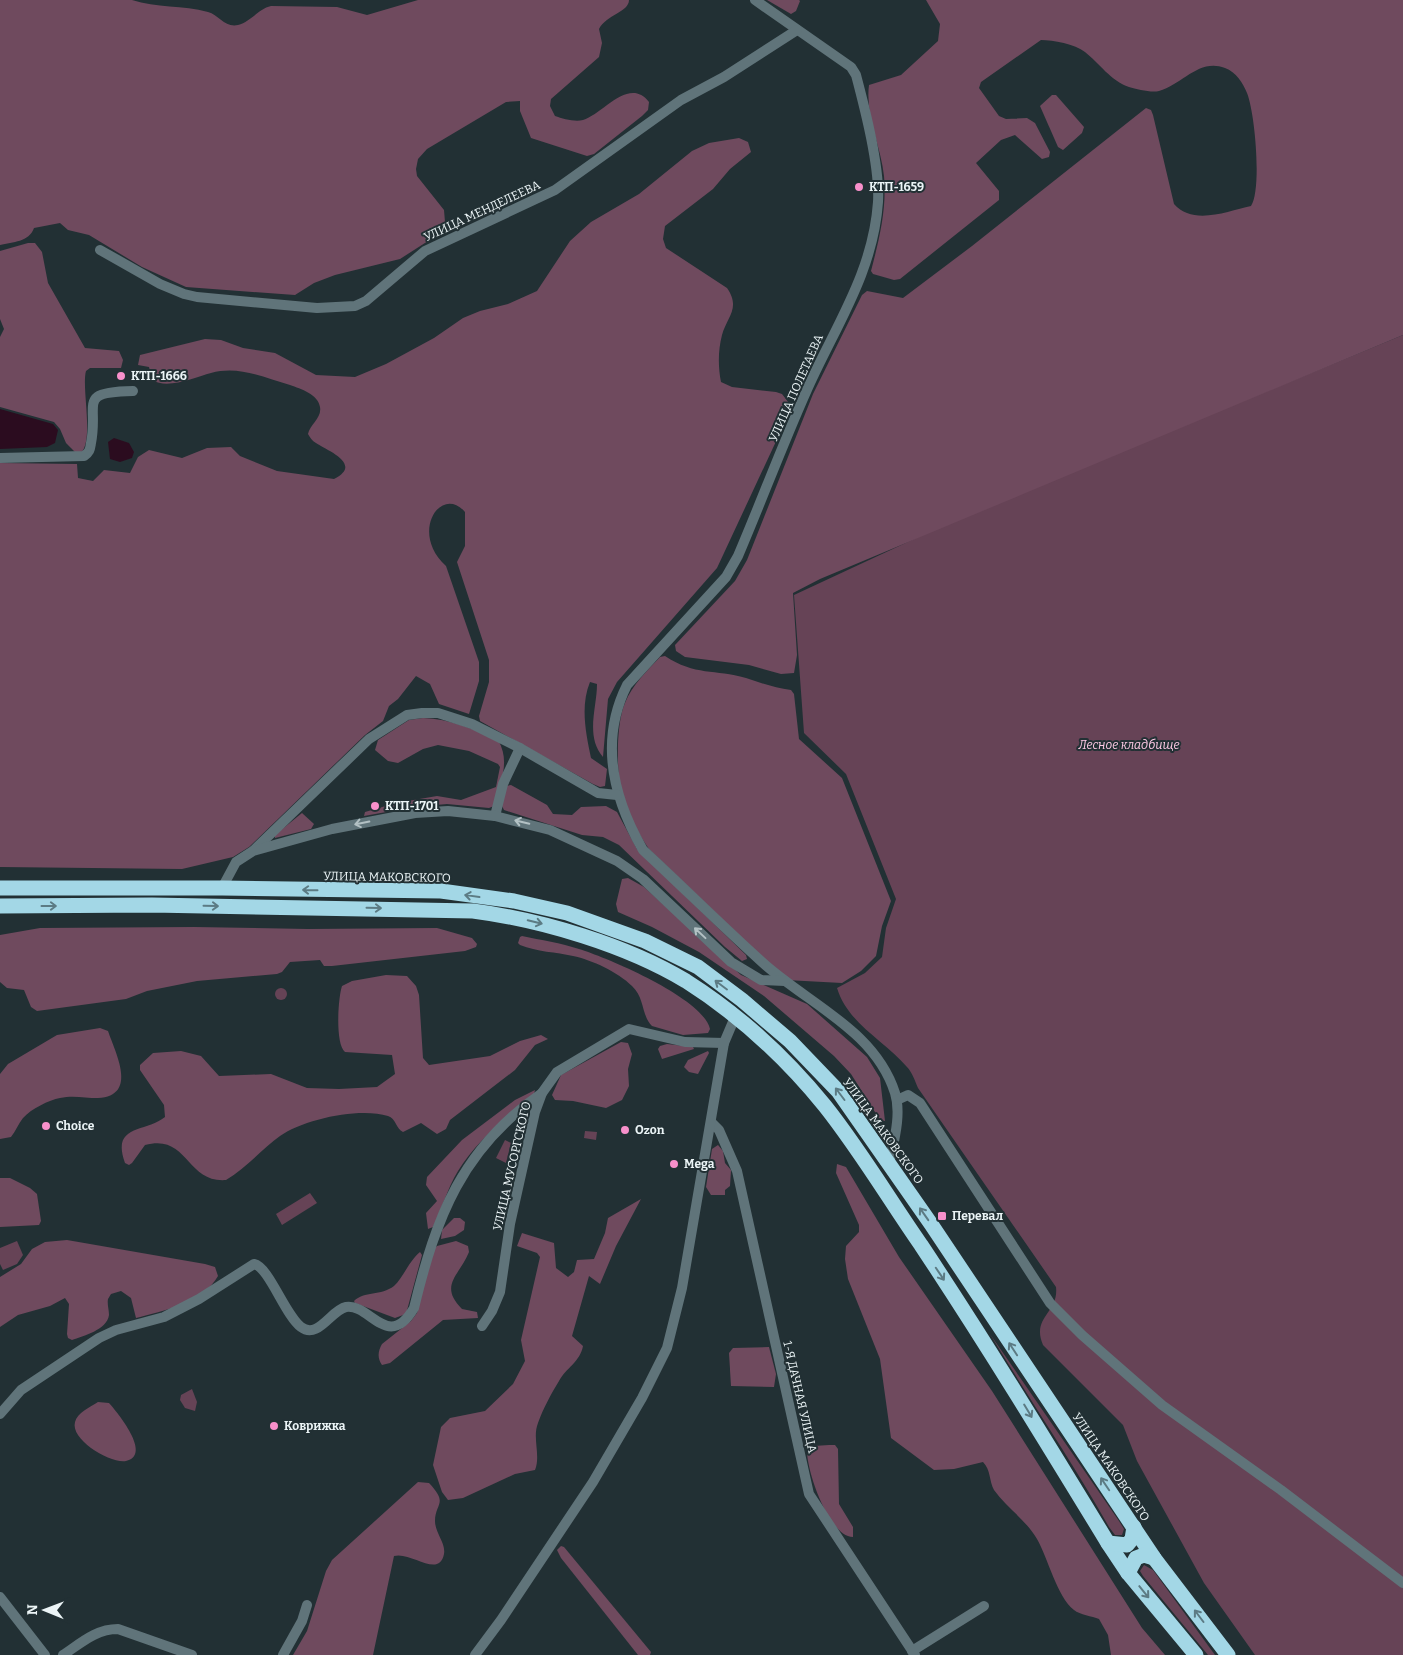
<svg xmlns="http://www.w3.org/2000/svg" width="1403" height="1655" font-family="Bitter,serif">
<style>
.green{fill:#664356}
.forest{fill:#6f4a5e}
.water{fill:#2b0c1f}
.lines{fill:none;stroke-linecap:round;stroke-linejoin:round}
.minor{stroke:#60747a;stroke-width:10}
.highway{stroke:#a3d7e6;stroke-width:15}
.oneway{stroke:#b3c1c4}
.oneway2{stroke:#5c7b84}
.poi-dot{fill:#f890cb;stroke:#223034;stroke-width:2}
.labels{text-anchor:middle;stroke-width:4;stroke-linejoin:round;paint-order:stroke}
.poi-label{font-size:12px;font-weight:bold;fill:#ebf4f6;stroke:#223034;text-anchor:start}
.street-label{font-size:12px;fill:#ebf4f6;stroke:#223034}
.park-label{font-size:12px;font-style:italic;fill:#fec9e5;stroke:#223034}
</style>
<rect width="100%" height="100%" fill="#223034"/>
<g class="green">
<path d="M1403,335V1655H1255L1204,1583L1137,1461L1123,1425L1043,1345C1031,1317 1059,1313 1056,1287L918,1088C915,1081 912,1072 907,1067C884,1040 848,1024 837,988L865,973L882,957L886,928L896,899L846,774L804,733L794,595L955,520Z"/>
<circle cx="281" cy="994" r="6"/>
<path d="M585,1131L597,1132L596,1140L584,1138Z"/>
<path d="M505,1140L511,1143L506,1163L496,1158Z"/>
<path d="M310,1193L317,1203L282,1225L276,1214Z"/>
<path d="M17,1241L23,1255L17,1264L3,1270L0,1264V1248Z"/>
<path d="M990,1334L1119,1521L1124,1529L1122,1535H1115L1109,1527C1072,1461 1029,1399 990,1334Z"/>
<path d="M192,1389L197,1402L195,1411L185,1408L180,1400L181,1395Z"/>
<path d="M1144,1565L1153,1570L1215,1655H1208L1143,1576L1140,1571Z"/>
</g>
<g class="forest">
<path d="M0,0H132C156,8 183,5 208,12C219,15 225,28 238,25C251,22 258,9 271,6L337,7L367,15L418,0H629C629,12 606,15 599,29L602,43L599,57L551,99L550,106L555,116C563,119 575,122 583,120C603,114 629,76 649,102L648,110L642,116L594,154L587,156L531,138L520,111V101L506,102L427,149L418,159L416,169L417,176L444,210L445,222L439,234L400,259L335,275L314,283L295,295L186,287L142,267L89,235L68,230L60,223L34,228C29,242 13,242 0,245Z"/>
<path d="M767,0H799L800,1L796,11L791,14Z"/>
<path d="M926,0H1403V335L820,579L793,593L797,655L794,673L781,674L749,665L685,657L676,651L675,645L735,581L747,560L813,394L862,295L867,291L903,298L972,246L1146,108L1151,110L1153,115L1174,204C1193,226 1228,211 1251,206C1262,189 1255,113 1247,93C1243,83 1236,72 1225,68C1199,58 1183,84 1159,91C1151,93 1137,89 1129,87C1111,81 1099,63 1085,52C1075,44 1053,40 1041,40L981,82L979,88L999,116L1006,119L1027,118L1035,123L1050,152L1049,157L1042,159L1015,135L1001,140L976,163L999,191V200L900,279L894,280L873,274L871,271C879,240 887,209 884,176C881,146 865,116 869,85L901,75L938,41L940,24Z"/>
<path d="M1052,95H1056L1084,127L1082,133L1063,150L1058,147L1040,106Z"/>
<path d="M739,138L748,142L751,152L730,169L713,189L665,226L663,239L666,248L727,288C741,308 727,317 722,335C718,350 718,367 721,382L732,387L776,392L782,394L792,407L717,568L617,682L608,699L603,757C585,736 597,708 597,684L590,682C580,706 586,734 591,758L607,769L605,786L600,787L593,784L480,721L479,716L489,682V660L457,562L465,546V512C441,484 409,533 446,566L479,662V681L469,714L439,704L430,684L416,676L398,699L389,706L383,721L365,735L249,847L233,857L182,869L0,867V463L77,464L78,478L93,481L104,470L130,473L138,457L149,450L182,458L207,448L231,447L240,456L277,471L334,479C364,464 326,450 316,443C312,441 310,437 308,434C310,424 322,418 320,407C318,394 301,389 290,385C265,378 239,365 211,373C195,377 168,390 152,380L149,367L138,365L140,355L205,339L221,340L243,348L275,353L316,375L355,377L386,364L434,338L463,318L480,311L508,304L537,291L570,241L591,222L639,194L692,151L709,143Z"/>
<path d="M28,243H35L42,252L48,283L85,348L119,351L123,360L121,368H90L86,371C81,389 96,447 78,455L66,443L60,429L54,422L0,407V337L4,329L0,319V251Z"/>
<path d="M665,656C695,676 715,669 746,678C761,683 775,688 791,690L794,694L799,739L842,778L891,901L882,926L876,956L861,971L842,983L786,980L649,849C638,833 626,813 622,794C616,772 616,723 625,703C632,685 647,671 660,657Z"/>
<path d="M423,718C450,719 474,729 498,740C511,762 500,783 494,806L489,808L447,804L414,807L364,816L365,812L396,803L437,796L461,800L496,787L500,767L498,764L469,751L438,745L423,749L398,763L388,761L375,750L378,740L409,720Z"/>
<path d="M511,785L547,805L553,814L572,815L581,807L606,806L617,812L637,849L746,955L747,959L742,961L725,947L619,845L603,837L582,835L504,810L502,806L506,786Z"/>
<path d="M302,813L314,824L311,829L275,838V835Z"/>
<path d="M628,878L644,887L741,975L807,1004L867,1057L880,1078L885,1121L880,1120L851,1074L834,1056L764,996L699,952L652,927L618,912L616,904L622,879Z"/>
<path d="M194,927L308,929L437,928L472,938L477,944L476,947L465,951L332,966H324L320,960L290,962L282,972L277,974L197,981L147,991L126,999L37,1011L31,1007L24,990L7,988L0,982V935L40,928Z"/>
<path d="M522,936C541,940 561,943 579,949C608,958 703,998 710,1029L708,1033L683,1035L652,1026C641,1015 645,998 632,986C618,972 592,960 573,956C556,952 537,952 520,945L518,943L520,937Z"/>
<path d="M386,975L407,976L416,986L419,995L423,1058L429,1065L490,1056L520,1041L541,1035L548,1039L535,1045L515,1070L450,1120L446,1129L437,1134L421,1123L403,1132C396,1129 396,1118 388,1116C360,1107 304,1119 280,1136C262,1149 245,1169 226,1180C186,1183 188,1133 145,1145L132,1163L129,1165L125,1163C111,1124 145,1133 165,1117L164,1105L140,1070V1065L153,1053L181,1051L201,1056L219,1076L271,1074L307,1088L339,1089L377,1087L395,1074L392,1055L345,1052C335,1044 338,998 342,986L352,981Z"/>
<path d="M100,1028L108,1031C115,1052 139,1096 98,1098C85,1098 73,1095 60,1098C49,1100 31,1109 23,1118C18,1124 16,1131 11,1137L0,1139V1074L8,1064L57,1035Z"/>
<path d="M621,1042L628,1043L632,1054L628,1069L629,1086L622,1100L606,1108L573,1101L555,1100L552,1095L561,1075Z"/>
<path d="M667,1044L693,1047L694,1049L662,1059L658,1049L660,1046Z"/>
<path d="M708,1051L709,1053L698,1074L689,1072L684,1067L688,1060Z"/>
<path d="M535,1090L534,1094C507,1117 477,1140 458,1171C447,1189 442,1209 433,1227L428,1229L426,1213L437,1201L426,1185L427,1177L462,1140L515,1100Z"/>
<path d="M718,1145L723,1151L725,1163L731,1170L730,1186L725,1190V1195H711L706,1187L712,1149Z"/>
<path d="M837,1164L846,1167L899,1257L992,1391L1142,1628L1165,1655H1111L1108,1635L1099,1619C1092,1616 1080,1615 1074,1610C1057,1597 1048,1558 1037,1539C1026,1520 1007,1508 994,1490C989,1481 991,1470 983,1462L954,1469L934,1470L891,1438L880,1359L848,1279L845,1259L846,1246L859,1232V1225L836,1173Z"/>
<path d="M0,1178H10L30,1188L37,1194L41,1221L39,1225L0,1227Z"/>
<path d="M641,1199L616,1246L600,1284L589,1276L572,1336L583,1346C580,1362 566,1368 559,1381C551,1394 543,1409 538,1423C532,1438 541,1455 535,1470L515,1474L463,1498L448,1500L442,1492L433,1465L441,1427L450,1418L485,1411L513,1384L525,1361L521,1340L540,1257L537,1253L517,1246L522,1233L554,1243L556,1268L568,1277L574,1272L577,1260L594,1259L605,1233L608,1218Z"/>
<path d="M454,1218H460L465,1222L464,1230L455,1236L441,1239L442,1230Z"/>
<path d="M67,1240L205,1264L215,1267L218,1276C203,1303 163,1311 136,1318L131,1298L121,1291L111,1294L108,1299C107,1304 109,1310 109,1315C107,1330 83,1336 72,1340L68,1338L67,1334L69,1304L65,1298L50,1306L18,1315L0,1327V1277L21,1264L32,1249L45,1242Z"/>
<path d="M456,1241L468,1246L469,1252C460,1275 438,1285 462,1309L477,1312L478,1318L443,1320L390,1363L382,1365C377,1358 378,1351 382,1344L411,1321L417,1313L431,1252L437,1246Z"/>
<path d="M420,1252L422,1255L406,1314L395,1318L355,1303L354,1301C364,1291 381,1296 394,1286C403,1278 409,1261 420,1252Z"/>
<path d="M769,1347L776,1374L774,1387L731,1386L729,1353L733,1348Z"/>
<path d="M98,1402L109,1403C117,1412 153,1455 126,1461C111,1464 70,1440 75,1422C77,1413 90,1407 98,1402Z"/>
<path d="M829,1445H835L838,1449L839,1504L853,1527V1537C829,1537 807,1472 807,1451L814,1446Z"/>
<path d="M418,1482L429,1483C449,1504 435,1503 435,1521C435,1533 446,1543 444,1554C439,1579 411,1551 394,1556L373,1655H293L307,1631L326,1571L332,1560Z"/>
<path d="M561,1546L564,1547L651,1652L650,1655H638L561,1558L557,1550Z"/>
</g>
<g class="water">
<path d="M0,409L53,424L58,430L55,443L47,447L0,449Z"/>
<path d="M114,438L129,443L134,452L132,458L120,462L110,459L108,442Z"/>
</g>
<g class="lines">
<g class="minor">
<path d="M755,0L851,67L856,75C865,109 880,167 878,202C873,274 834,328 806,392C782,446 761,502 738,556L726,577L627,685C599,741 613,798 643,850C683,887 722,926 762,962C808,1004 875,1030 895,1093C902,1115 893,1144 889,1165"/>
<path d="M100,250L160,284L184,294L197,297L317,308L355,306L366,301L425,251L555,190L681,100L724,77L797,30"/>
<path d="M0,458L84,456C90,452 90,449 91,443C99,403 76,392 133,391"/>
<path d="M495,816L503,784L520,748"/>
<path d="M254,850L369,739L407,715L422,713H438L472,724L520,748L598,793L617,795"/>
<path d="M222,888L236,862L253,851L332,829L415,813L448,811L495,816L550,830L617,861L643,879L731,962L761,980L785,981"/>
<path d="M897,1100L908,1095L920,1103L1050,1303L1082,1335L1162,1405L1281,1490L1403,1583"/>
<path d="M711,1122L719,1130L737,1171L809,1494L915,1655"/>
<path d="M482,1326L492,1311L500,1292L510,1224L535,1112L542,1093L557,1072L629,1029L685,1042L724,1043"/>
<path d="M0,1414L21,1390L99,1338L116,1330L164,1317L199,1299L254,1264C269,1267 285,1315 301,1327C318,1340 331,1310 346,1307C370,1303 388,1352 414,1308C436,1217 462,1148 542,1093"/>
<path d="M0,1597L45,1655"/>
<path d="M912,1651L984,1606"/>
<path d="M63,1655C81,1643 96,1629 118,1629L192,1655"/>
<path d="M283,1655L302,1621L307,1605"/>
<path d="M475,1655L501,1620L593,1482L642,1398L667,1348L682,1288L724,1043L735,1017"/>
</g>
<g class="highway">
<path d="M0,888H222L441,891L514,901L567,913L645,941L698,967L742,1000L790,1041L838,1091L931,1224L1154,1558L1228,1655"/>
<path d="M0,906L152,905L473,911C542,920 626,945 686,981C738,1014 786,1058 825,1106C860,1150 889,1199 921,1245C986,1343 1047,1443 1108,1543L1128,1573L1196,1655"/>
<path d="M1108,1543L1127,1545L1132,1539L1134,1527"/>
<path d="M1128,1573L1136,1558L1144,1555L1154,1558"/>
</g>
</g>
<defs><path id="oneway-shaft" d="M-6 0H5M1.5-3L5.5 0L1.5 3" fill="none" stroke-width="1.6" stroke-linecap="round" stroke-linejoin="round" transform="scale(1.25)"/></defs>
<g class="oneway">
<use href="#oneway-shaft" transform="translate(522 822) rotate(-167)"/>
<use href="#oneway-shaft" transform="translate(362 823) rotate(169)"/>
<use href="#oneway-shaft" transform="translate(700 933) rotate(-137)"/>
</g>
<g class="oneway2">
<use href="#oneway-shaft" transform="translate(310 890) rotate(-179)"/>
<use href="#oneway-shaft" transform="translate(472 896) rotate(-172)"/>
<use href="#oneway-shaft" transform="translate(49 906)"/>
<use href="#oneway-shaft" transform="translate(211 906) rotate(1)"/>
<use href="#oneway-shaft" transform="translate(374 908) rotate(1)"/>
<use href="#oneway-shaft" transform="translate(535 922) rotate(14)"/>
<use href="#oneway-shaft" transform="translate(721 985) rotate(-143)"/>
<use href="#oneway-shaft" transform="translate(840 1094) rotate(-127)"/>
<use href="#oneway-shaft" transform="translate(924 1214) rotate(-125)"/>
<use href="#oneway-shaft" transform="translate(940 1274) rotate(56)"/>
<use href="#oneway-shaft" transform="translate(1013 1349) rotate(-123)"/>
<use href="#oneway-shaft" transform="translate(1028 1411) rotate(59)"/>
<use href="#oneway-shaft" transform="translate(1105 1484) rotate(-124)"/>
<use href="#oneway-shaft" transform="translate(1144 1592) rotate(51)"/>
<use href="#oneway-shaft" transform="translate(1199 1616) rotate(-127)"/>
</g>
<g class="poi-dot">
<circle cx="859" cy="187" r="5"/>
<circle cx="121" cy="376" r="5"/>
<circle cx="375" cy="806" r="5"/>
<circle cx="46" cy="1126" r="5"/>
<circle cx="625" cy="1130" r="5"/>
<circle cx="674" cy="1164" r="5"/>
<rect x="937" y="1211" width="10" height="10" rx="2.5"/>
<circle cx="274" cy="1426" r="5"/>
</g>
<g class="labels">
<g class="poi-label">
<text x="869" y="191">КТП-1659</text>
<text x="131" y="380">КТП-1666</text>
<text x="385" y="810">КТП-1701</text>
<text x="56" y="1130">Choice</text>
<text x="635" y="1134">Ozon</text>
<text x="684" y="1168">Mega</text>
<text x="952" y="1220">Перевал</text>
<text x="284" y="1430">Коврижка</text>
</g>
<g class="street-label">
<text transform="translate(482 211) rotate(-25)" y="4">УЛИЦА МЕНДЕЛЕЕВА</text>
<text transform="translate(796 388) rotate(-66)" y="4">УЛИЦА ПОЛЕТАЕВА</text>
<text transform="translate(387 877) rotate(1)" y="4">УЛИЦА МАКОВСКОГО</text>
<text transform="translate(883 1131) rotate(54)" y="4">УЛИЦА МАКОВСКОГО</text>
<text transform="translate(512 1166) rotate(-77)" y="4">УЛИЦА МУСОРГСКОГО</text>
<text transform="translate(800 1397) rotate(77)" y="4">1-Я ДАЧНАЯ УЛИЦА</text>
<text transform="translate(1111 1467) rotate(56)" y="4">УЛИЦА МАКОВСКОГО</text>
</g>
<g class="park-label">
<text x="1129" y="749">Лесное кладбище</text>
</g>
</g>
<g transform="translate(45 1610) rotate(271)" stroke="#223034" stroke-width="4" paint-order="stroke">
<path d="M0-4L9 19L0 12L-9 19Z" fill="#ebf4f6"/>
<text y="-8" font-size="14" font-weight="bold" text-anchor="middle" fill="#ebf4f6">N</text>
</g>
</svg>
